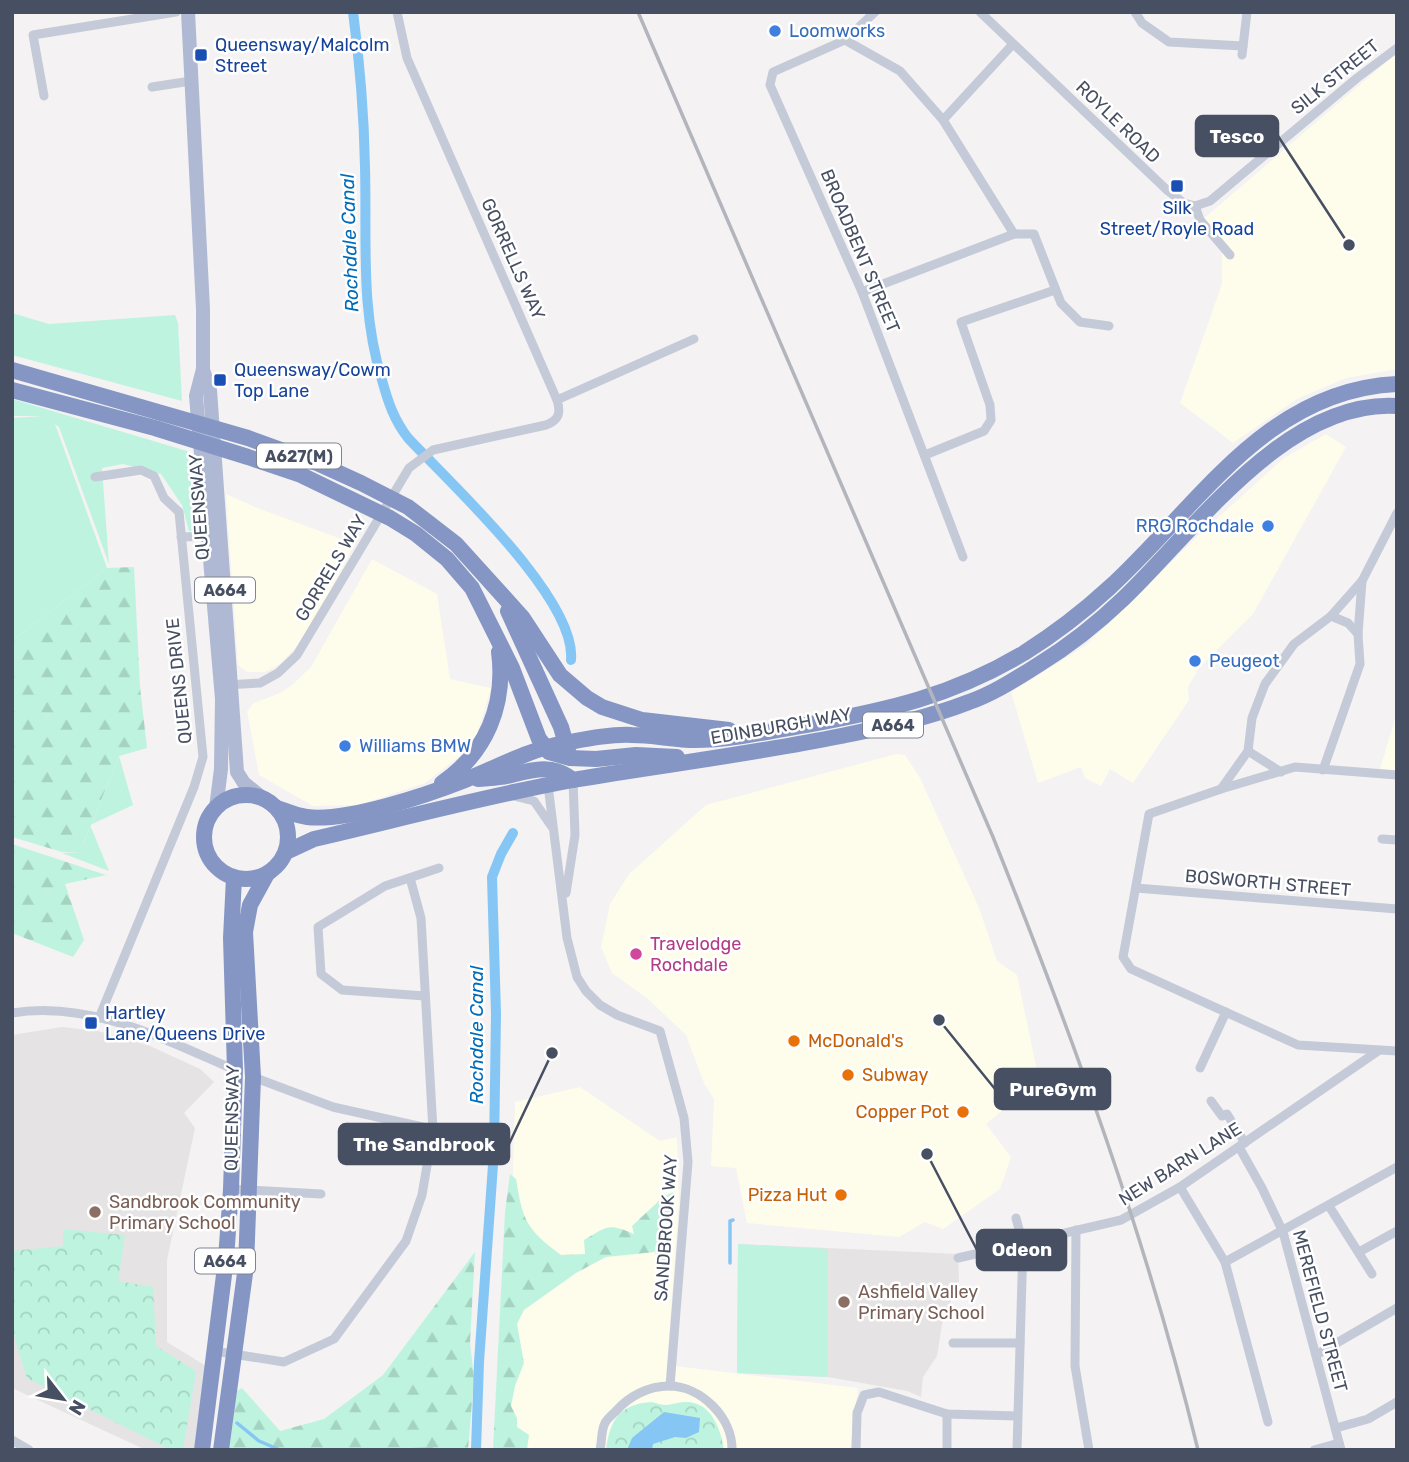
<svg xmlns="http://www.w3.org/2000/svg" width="1409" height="1462" font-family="Rubik,sans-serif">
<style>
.commercial{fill:#fefdec}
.education{fill:#e5e3e4}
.green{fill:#bef4df}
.forest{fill:url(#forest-firs)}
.park{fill:url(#park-crowns)}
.water{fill:#86c6f5}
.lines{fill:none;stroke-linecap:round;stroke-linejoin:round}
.stream{stroke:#86c6f5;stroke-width:3.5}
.canal{stroke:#86c6f5;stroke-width:10}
.street{stroke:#c4cad7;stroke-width:9}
.primary{stroke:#afb9d3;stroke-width:14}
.highway{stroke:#8596c5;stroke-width:16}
.rail{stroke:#b3b5bd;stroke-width:3.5}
.shop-dot{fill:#3f7fe0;stroke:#fff;stroke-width:2.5}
.transit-dot{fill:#1a4fb4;stroke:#fff;stroke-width:2.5}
.hotel-dot{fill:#d1479c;stroke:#fff;stroke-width:2.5}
.food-dot{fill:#e8710a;stroke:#fff;stroke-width:2.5}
.education-dot{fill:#8d6e63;stroke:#fff;stroke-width:2.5}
.labels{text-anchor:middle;stroke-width:5;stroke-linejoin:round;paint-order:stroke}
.shield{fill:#fff;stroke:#7e8491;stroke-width:2}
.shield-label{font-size:16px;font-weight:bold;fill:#474f62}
.shop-label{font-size:18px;fill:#366cbe;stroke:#fff;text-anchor:start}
.transit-label{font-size:18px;fill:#164399;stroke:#fff;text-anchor:start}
.street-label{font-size:18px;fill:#474f62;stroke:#fff}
.hotel-label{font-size:18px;fill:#b23c85;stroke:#fff;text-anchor:start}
.food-label{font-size:18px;fill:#c56008;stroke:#fff;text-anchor:start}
.education-label{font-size:18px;fill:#785e54;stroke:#fff;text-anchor:start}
.water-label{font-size:19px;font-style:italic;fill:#006cbc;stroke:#fff}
.leader{fill:none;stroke:#474f62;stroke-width:2.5}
.callout-dot{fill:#474f62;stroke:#fff;stroke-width:2.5}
.callout{fill:#474f62;stroke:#474f62;stroke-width:2.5}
.callout-label{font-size:19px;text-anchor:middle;font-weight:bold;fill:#fff}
</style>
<defs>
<pattern id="forest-firs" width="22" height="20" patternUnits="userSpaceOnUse" patternTransform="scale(1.75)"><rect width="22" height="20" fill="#bef4df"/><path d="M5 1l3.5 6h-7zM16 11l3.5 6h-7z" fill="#a5d3c2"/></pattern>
<pattern id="park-crowns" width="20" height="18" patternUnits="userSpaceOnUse" patternTransform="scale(1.75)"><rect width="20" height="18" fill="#bef4df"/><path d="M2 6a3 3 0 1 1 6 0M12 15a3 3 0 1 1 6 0" fill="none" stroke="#a5d3c2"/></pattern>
</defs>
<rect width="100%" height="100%" fill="#f4f2f2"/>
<g class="commercial">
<path d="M1397,53V369L1346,378L1297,399L1233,443L1180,403L1222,284V240L1201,221Z"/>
<path d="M1326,434L1346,447L1253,614L1199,668L1188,687L1189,700L1133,783L1110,769L1101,786L1085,778L1081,767L1038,783L1011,692L1085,646L1201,533L1284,458Z"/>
<path d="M226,494L255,507L355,544L317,615L297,646L280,664L265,672H247L238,665Z"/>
<path d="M372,559L437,594L450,679L491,688L474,745L425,783L358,805L313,806L259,775L247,711L254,703L280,693L292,685L311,667Z"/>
<path d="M1397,712V770L1380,769Z"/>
<path d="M896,754L905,755L920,778L979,908L997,961L1017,975L1039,1080L986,1124L1011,1157L1000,1189L943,1229L925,1222L899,1237L747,1223L736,1168L711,1166L714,1099L704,1083L686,1035L648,999L612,973L601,947L610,904L629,874L706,805Z"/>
<path d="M580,1087L660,1141L677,1137L679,1202L667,1365L858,1388L850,1450H505L515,1102Z"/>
</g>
<g class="education">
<path d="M62,1027L98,1031L150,1046L200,1069L214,1082L184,1113L195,1128L167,1260V1342L206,1366L195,1450H146L12,1388V1035Z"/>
<path d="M738,1244L958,1254L959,1281L942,1324L937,1356L923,1377L921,1397L907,1391L828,1377L737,1373Z"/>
</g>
<g class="green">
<path d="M12,313L49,324L175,315L178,323L182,401L12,355Z"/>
<path d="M12,399L187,451L197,531H189L182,505L161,474L123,464L102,468L109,564L59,427L55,424L107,568L12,641V418L43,416H12Z"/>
<path d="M119,756L133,805L90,825L109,871L62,853L80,852Z"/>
<path d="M738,1244L828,1249V1377L737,1373Z"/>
</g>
<g class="forest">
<path d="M134,567L140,687L147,748L119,756L80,852H62L12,837V641L107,568Z"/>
<path d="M12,844L106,875L65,884L84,940L73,957L12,933Z"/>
<path d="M510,1174L516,1179C523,1221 526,1229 561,1255L585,1254L584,1240C608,1226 608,1223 634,1234L632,1226L662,1198L673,1192L671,1213L664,1216L661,1231L671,1243V1263L658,1261L655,1252L606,1257L576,1273L524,1310L517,1324L524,1363L515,1386L511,1406L517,1418V1427L529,1435L527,1450H493L505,1212Z"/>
<path d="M475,1252L470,1342L474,1378L468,1450H229L237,1391L242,1388L280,1431L324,1419L383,1375Z"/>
</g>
<g class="park">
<path d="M63,1229L125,1235L118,1281L153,1287L156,1346L196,1371L183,1450H171L27,1378L15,1340L12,1323V1251L63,1246Z"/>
<path d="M652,1402C670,1408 669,1403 685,1402C711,1401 721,1429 724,1450H606C610,1419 620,1404 652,1402Z"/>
</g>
<path class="water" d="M664,1412L700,1418L699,1432L686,1438L675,1437L653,1444L652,1450H627L632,1438Z"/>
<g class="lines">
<g class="stream">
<path d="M730,1263V1221L733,1220"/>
<path d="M237,1423L259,1441L280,1450"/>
<path d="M404,1450L432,1449"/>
</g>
<g class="canal">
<path d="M353,12C360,64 364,115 365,167C367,240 360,310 382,380C388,402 394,420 408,438C450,483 577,599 571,660"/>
<path d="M476,1450L479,1362L494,1151L496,1014L492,877L501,854L513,833"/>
</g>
<g class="street">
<path d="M875,12L845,40L773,72L770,85L862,292L963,557"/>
<path d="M980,12L1168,191L1184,203L1195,206L1200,220L1230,255"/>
<path d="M1135,12L1142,23L1169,42L1243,46"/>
<path d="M845,40L900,71L943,120L1013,44"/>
<path d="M1242,55L1247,12"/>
<path d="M152,87L191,81"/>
<path d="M44,96L33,35L176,12"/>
<path d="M1195,206L1210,201L1357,78L1397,48"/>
<path d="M1014,234H1034L1061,303L1080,322L1109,326"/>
<path d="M862,292L1014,234L943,120"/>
<path d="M557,400L694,339"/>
<path d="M925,455L984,431L991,420L990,405L961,322L1055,290"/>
<path d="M95,477L141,470L154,476L164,498L179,512L203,757L194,787L99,1018"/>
<path d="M181,537L211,536"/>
<path d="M1331,616L1348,623L1358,634"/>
<path d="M226,685L260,683L278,673L297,655L409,468L433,450L546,425C559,420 561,413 557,400L407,58L397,12"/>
<path d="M1248,751L1281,772"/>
<path d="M1323,770L1360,664L1358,634L1362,581"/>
<path d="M1397,775L1295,767L1221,789L1149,814L1123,957L1131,969L1298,1045L1397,1051"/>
<path d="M548,785L567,938L577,977L586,991L600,1005L617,1015L660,1031L684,1118L688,1162L670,1386"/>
<path d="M1221,789L1248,751L1252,718L1265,684L1294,644L1331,616L1362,581L1397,513"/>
<path d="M514,796L534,801L552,827"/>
<path d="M1382,839L1397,840"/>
<path d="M1136,888L1397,909"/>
<path d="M566,893L575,835L573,780"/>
<path d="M425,996L342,990L321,974L318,927L385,886L439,868"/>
<path d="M12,1013C91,1000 165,1040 235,1070"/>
<path d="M1200,1068L1226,1012"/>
<path d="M253,1077L333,1107L476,1139"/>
<path d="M1211,1101L1222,1116L1227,1114L1245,1143"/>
<path d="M1239,1147L1262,1188L1283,1232L1341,1450"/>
<path d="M1180,1187L1225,1262L1268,1422"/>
<path d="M231,1189L321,1194"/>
<path d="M1329,1206L1372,1274"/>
<path d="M1016,1218L1023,1244L1017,1450"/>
<path d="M1076,1230L1075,1366L1089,1450"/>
<path d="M1359,1252L1397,1231"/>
<path d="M958,1258L1121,1220L1180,1187L1378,1051"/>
<path d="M1225,1262L1397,1167"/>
<path d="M953,1343H1020"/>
<path d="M214,1351L284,1362L334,1339L406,1241L422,1195L433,1130L421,918L410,878"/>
<path d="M1316,1355L1397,1308"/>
<path d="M1336,1428L1368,1419L1397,1402"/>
<path d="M12,1440L29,1450"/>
<path d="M600,1450C602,1442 601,1430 605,1423C607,1419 613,1414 616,1411C629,1396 649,1386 669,1386C701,1386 733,1418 732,1450"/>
<path d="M856,1450L857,1413L864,1395L879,1392L947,1414L1017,1416"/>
<path d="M947,1450V1414"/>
<path d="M1314,1450L1339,1443"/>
</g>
<g class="primary">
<path d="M188,12L203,309V369L196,396L222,699L221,769L216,808"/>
<path d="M203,370L210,390L237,772L244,783L265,800"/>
</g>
<g class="highway">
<path d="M12,370L248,438L317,463L361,483L408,507L456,544L522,617L560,675L587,698L602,707L642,720L729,730"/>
<path d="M12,390L155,428L248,457L301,475L390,518L416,534L447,559L472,588L512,668L539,739L549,752L570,758L596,759L636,755L677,757"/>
<path d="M508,611L561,727L568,751"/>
<path d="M478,779C488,778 498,778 507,776C532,770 552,763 573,780"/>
<path d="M442,783C486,753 506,705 499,652"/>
<circle cx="246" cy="837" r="42"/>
<path d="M277,808C286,811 297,816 307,817C347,822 427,795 465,780C498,767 528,750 564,743C586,739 610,734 632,735C653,735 674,740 695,740C732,740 769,731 806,725C888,710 952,696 1024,653C1054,634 1083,612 1109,588C1197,508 1265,390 1397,384"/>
<path d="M286,852L314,839C400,819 486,796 573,780C662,765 752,754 841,736C884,727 928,718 969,702C993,694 1017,678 1038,665C1069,646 1098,623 1124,598C1195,530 1286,399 1397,406"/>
<path d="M202,1450L226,1259L231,1189L235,1070L231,938L234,878"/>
<path d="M221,1450L246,1266L253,1077L245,932L250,905L267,874"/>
</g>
<path class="rail" d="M638,12L993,837C1073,1037 1147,1240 1198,1450"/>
</g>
<g class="shop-dot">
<circle cx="775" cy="31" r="7"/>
<circle cx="1268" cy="526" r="7"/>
<circle cx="1195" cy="661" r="7"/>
<circle cx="345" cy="746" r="7"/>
</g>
<g class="transit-dot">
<rect x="194" y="48" width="14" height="14" rx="3.5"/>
<rect x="1170" y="179" width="14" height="14" rx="3.5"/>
<rect x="213" y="373" width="14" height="14" rx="3.5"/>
<rect x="84" y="1016" width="14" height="14" rx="3.5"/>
</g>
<circle class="hotel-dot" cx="636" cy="954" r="7"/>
<g class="food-dot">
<circle cx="794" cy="1041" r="7"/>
<circle cx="848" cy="1075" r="7"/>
<circle cx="963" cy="1112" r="7"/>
<circle cx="841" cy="1195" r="7"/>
</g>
<g class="education-dot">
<circle cx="95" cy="1212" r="7"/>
<circle cx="844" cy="1302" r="7"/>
</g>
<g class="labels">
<g class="shield">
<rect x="257" y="443.5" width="84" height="25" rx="5"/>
<rect x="195" y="577.5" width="60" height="25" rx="5"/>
<rect x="863" y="712.5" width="60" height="25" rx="5"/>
<rect x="195" y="1248.5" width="60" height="25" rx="5"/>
</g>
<g class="shield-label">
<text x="299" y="462">A627(M)</text>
<text x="225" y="596">A664</text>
<text x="893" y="731">A664</text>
<text x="225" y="1267">A664</text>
</g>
<g class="shop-label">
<text x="789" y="37">Loomworks</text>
<text x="1254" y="532" text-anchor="end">RRG Rochdale</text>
<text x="1209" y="667">Peugeot</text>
<text x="359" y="752">Williams BMW</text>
</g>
<g class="transit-label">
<text x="215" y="51">Queensway/Malcolm<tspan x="215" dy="21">Street</tspan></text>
<text x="1177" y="214" text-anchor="middle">Silk<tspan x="1177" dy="21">Street/Royle Road</tspan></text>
<text x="234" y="376">Queensway/Cowm<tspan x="234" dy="21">Top Lane</tspan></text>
<text x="105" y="1019">Hartley<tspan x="105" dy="21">Lane/Queens Drive</tspan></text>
</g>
<g class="street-label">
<text transform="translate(1335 77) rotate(-39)" y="6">SILK STREET</text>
<text transform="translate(1118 122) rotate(44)" y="6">ROYLE ROAD</text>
<text transform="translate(860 251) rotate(67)" y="6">BROADBENT STREET</text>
<text transform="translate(513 259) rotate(66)" y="6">GORRELLS WAY</text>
<text transform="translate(199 507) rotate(-94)" y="6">QUEENSWAY</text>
<text transform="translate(331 568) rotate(-59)" y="6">GORRELS WAY</text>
<text transform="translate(179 681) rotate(-96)" y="6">QUEENS DRIVE</text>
<text transform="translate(781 726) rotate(-10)" y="6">EDINBURGH WAY</text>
<text transform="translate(1268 883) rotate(5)" y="6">BOSWORTH STREET</text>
<text transform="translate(232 1118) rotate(-89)" y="6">QUEENSWAY</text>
<text transform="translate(1180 1164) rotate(-32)" y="6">NEW BARN LANE</text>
<text transform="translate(666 1228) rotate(-86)" y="6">SANDBROOK WAY</text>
<text transform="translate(1320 1311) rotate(75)" y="6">MEREFIELD STREET</text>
</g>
<g class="hotel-label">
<text x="650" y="950">Travelodge<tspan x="650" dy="21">Rochdale</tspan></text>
</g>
<g class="food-label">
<text x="808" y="1047">McDonald's</text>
<text x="862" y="1081">Subway</text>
<text x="949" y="1118" text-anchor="end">Copper Pot</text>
<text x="827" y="1201" text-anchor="end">Pizza Hut</text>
</g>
<g class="education-label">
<text x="109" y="1208">Sandbrook Community<tspan x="109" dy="21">Primary School</tspan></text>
<text x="858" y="1298">Ashfield Valley<tspan x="858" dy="21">Primary School</tspan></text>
</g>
<g class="water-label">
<text transform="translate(349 243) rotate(-92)" y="7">Rochdale Canal</text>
<text transform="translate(476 1035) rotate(-90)" y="7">Rochdale Canal</text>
</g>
</g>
<path class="leader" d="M1349 245L1278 136M939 1020L995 1089M552 1053L509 1144M927 1154L977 1250"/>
<g class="callout-dot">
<circle cx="1349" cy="245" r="7"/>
<circle cx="939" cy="1020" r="7"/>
<circle cx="552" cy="1053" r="7"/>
<circle cx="927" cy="1154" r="7"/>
</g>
<g class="callout">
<rect x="1196" y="116" width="82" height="40" rx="7"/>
<rect x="995" y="1069" width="115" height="40" rx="7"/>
<rect x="339" y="1124" width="170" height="40" rx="7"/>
<rect x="977" y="1230" width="89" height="40" rx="7"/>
</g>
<g class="callout-label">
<text x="1237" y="143">Tesco</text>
<text x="1053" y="1096">PureGym</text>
<text x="424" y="1151">The Sandbrook</text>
<text x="1022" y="1256">Odeon</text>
</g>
<rect width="1409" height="1462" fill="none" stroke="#474f62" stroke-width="28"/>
<g transform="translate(63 1399) rotate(121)" stroke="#ffffff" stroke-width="5" paint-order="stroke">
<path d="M0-5L12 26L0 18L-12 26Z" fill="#474f62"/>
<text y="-10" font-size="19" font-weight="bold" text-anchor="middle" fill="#474f62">N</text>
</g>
</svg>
